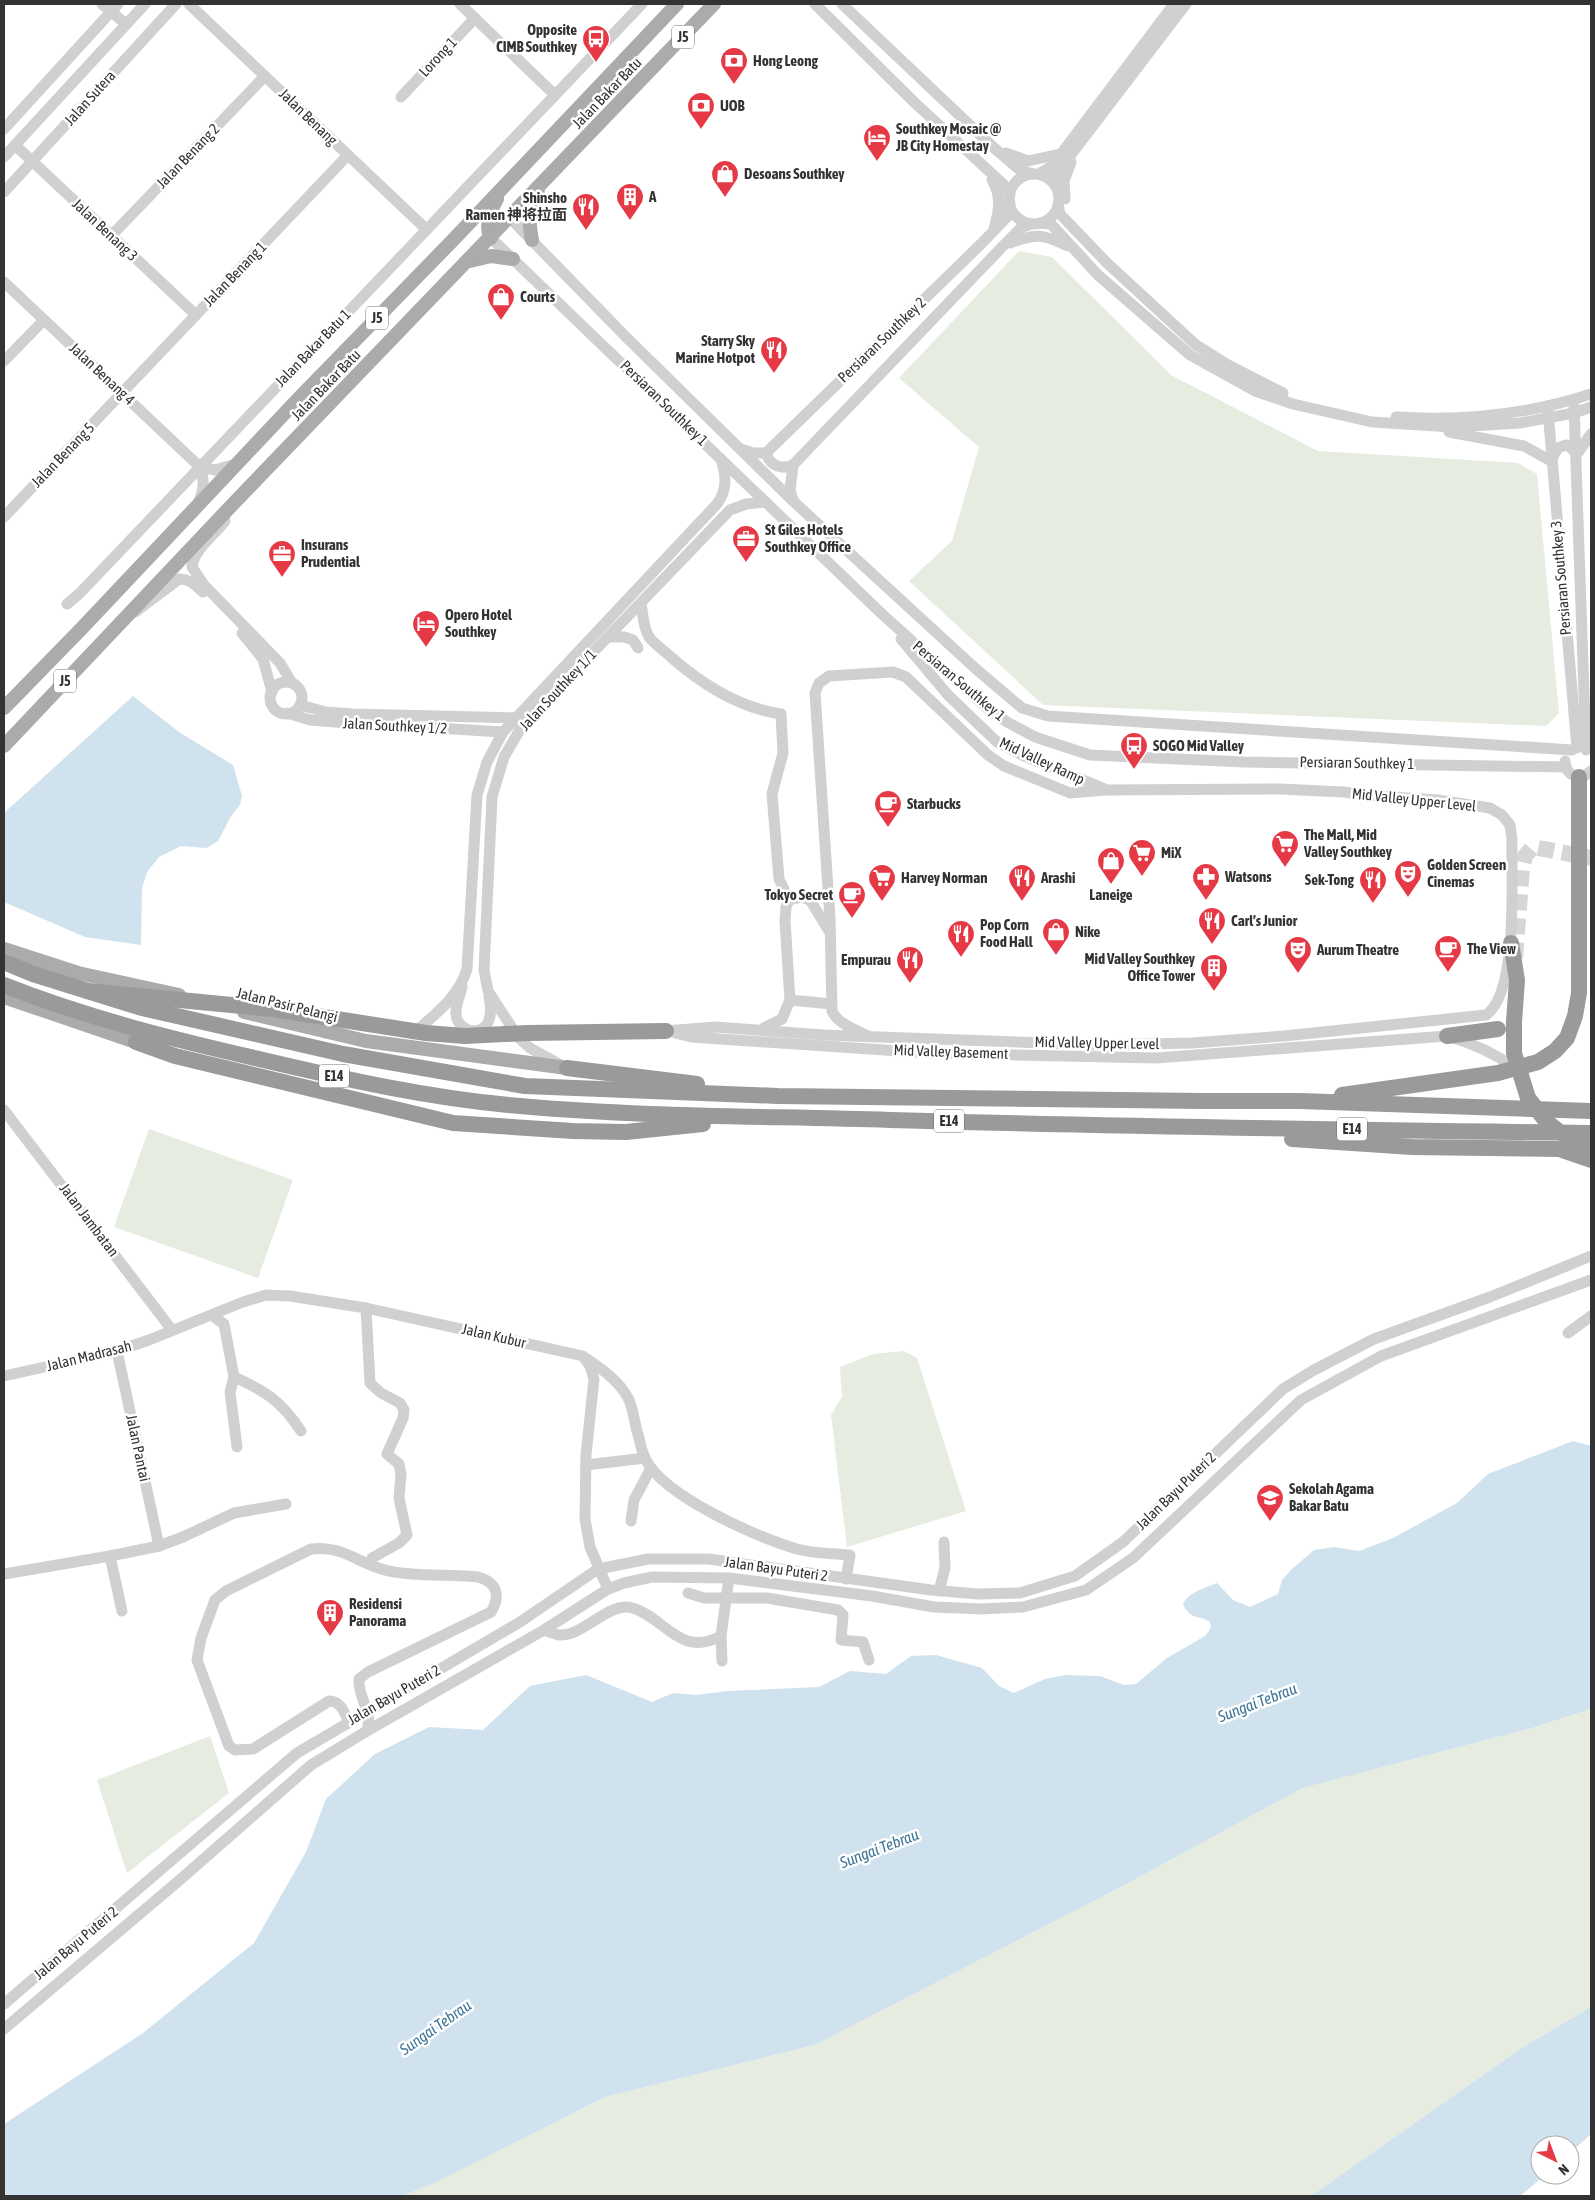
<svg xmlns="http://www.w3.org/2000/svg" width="1595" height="2200" font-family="'Asap Condensed','Noto Sans SC',sans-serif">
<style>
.green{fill:#e6ecdf}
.water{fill:#cfe2ee}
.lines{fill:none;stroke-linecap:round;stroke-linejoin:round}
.highway-tunnel{stroke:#d6d6d6;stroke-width:16;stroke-dasharray:16 8;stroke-linecap:butt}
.minor{stroke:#d0d0d0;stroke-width:11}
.major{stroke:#ababab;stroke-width:14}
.highway{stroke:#9a9a9a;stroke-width:16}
.highway-bridge{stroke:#9a9a9a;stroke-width:16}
.labels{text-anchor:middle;stroke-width:5;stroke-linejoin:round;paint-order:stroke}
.shield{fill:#fff;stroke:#707070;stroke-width:1}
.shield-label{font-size:14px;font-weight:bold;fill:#333}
.poi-label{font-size:15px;font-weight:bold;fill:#333;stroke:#fff;text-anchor:start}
.street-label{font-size:15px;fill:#333;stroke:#fff}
.water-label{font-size:16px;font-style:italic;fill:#3f7597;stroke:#fff}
</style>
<rect width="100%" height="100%" fill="#fff"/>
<g class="green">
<path d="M1019,251L1052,257L1171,375L1318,451L1518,463L1537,474L1559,713L1546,726L1043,705L909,581L952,541L979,447L899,378Z"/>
<path d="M149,1129L293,1180L258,1278L114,1227Z"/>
<path d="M904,1351L917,1358L966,1511L847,1547L831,1415L842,1397L840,1367L873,1354Z"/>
<path d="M1591,1709V2007L1523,2047L1311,2196H402L437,2182L605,2097L815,2045L1119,1888L1303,1788L1532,1728Z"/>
<path d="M210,1736L229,1793L127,1873L97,1780Z"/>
</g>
<g class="water">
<path d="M133,696L179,732L233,765L242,796L240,805L231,816L218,841L207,848L181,846L159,857L147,872L142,888L141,945L85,937L4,902V813Z"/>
<path d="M1573,1441L1591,1446V1709L1532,1728L1303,1788L1119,1888L815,2045L605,2097L437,2182L402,2196H4V2124L143,2033L254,1943L306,1852L326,1799L375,1754L429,1727L483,1730L530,1686L586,1675L652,1702L673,1693L696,1695L728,1691L819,1687L850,1671L886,1674L911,1656L936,1655L982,1668L999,1686L1014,1693L1045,1679L1066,1675L1100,1676L1124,1685L1136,1684L1167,1658L1205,1636L1211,1628L1210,1622C1198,1614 1192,1621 1183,1605C1187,1592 1206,1588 1217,1583L1233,1600L1250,1607L1278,1594L1282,1580L1292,1569L1314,1550L1334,1547L1359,1551L1393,1538L1457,1503L1488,1474Z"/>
<path d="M1591,2007V2134L1570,2153V2145H1540V2175H1545L1520,2196H1311L1523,2047Z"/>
</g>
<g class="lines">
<path class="highway-tunnel" d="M1515,958L1522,869L1525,856L1533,847L1591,858"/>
<g class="minor">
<path d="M102,4L126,24"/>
<path d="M189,4L426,229"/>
<path d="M460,4L555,95"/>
<path d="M815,4L915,103L1003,184L1010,195"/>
<path d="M842,4L993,147L1020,170L1033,174"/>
<path d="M401,97L475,18"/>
<path d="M4,129L118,4"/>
<path d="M15,145L196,315"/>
<path d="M1006,153L1028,161L1060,154"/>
<path d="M4,157L145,4"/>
<path d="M1039,174L1052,166L1174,4"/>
<circle cx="1034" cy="199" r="25"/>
<path d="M992,180C1002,196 999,211 994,229"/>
<path d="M1056,186L1057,173L1186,4"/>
<path d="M4,192L176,4"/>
<path d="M1065,199L1064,181L1071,162"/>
<path d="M1058,205L1060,214L1107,263L1196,345L1228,365L1283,393"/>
<path d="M510,218L626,337L793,501L976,669L1022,708L1048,716L1572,750"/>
<path d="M1041,223L1051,224L1098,275L1190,355L1255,391L1293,404L1372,422L1453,427L1520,423L1574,413L1591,407"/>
<path d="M111,236L265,76"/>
<path d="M491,238L883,615L987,708L1007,722L1035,737L1090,755L1244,762L1566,767"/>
<path d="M1010,243C1036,233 1043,234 1068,246"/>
<path d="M4,282L200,467L215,470L236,464"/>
<path d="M4,361L44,320"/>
<path d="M1574,406L1586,750"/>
<path d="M1548,411L1577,748"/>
<path d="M1396,417C1462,421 1527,415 1591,394"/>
<path d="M1449,432L1524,446L1551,461"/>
<path d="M741,449L753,453H766L981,244L1008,216L1010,203"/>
<path d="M766,453C770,466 781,470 793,465"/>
<path d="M1552,459C1556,451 1557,446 1568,445L1577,454L1591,434"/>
<path d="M793,500L790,490L793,465L1004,245L1021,228L1031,224"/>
<path d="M198,503C204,490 205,481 200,467"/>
<path d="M4,517L348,155"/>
<path d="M225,521C215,535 194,549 192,567L204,585L280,663L292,683"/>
<path d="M641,603C643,614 643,627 649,637C655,645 665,651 672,658C703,685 740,708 781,714L783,753L772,794L779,879L789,900"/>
<path d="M67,604L79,594L642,4"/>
<path d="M135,612L179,579C189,578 196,586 203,592"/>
<path d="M242,633L263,659L272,692"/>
<path d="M609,637H624L633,640L638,648"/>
<path d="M901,639L948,695L997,742L1024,756L1103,788"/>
<circle cx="286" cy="698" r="16"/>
<path d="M300,705L326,712L353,714L516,718"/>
<path d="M287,713L310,720L336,722L503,732"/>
<path d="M1565,761C1566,776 1580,782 1591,771"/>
<path d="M462,987C460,996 455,1006 456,1014C457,1036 499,1042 489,997"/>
<path d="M790,1000L832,1004"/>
<path d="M764,1028L782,1019L790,1000L785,920L786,907L789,900L802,897L810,900L829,931"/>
<path d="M666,1031L715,1027L824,1035L1100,1045L1192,1043L1284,1036L1486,1015C1519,992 1511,878 1512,839L1510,825L1502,815L1490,808L1438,800L1362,795L1344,792L1280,789L1106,790L1070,793L1004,766L988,755L906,677L893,672L829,676L819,683L815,693L830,919L832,1011C838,1024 856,1030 868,1036"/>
<path d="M675,1033L691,1037L929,1053L1156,1058L1447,1036C1472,1043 1493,1052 1515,1068"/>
<path d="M413,1034C434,1015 459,997 467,969L477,795L487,762L503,732L516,718L717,504C728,489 726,476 721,459"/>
<path d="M561,1065L530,1048L518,1037L488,991L484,970L492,797L504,757L522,726L730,510L746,504L766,502"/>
<path d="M4,1110L172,1330"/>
<path d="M366,1308L370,1383L381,1393L400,1403L404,1410L403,1418L387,1454L399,1464L401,1474L399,1498L407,1535L399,1543L372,1558"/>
<path d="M213,1316L224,1324L234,1377C266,1391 281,1401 301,1431"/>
<path d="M1568,1333L1591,1316"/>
<path d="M117,1351L159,1546"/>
<path d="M587,1359C602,1369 619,1381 628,1398C633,1407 634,1420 637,1431C640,1440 641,1451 646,1460C664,1496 758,1538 797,1549C814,1554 832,1553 850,1555L846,1579"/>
<path d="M4,1376L117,1351L149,1340L243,1302L266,1295L290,1296L366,1308L583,1356L590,1366L594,1379L586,1455L585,1519L590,1547L608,1589"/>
<path d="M234,1377L230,1392L237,1447"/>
<path d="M586,1465L645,1458"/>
<path d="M631,1521L634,1500L651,1468"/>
<path d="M110,1556L122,1611"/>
<path d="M4,1574L110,1556L159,1546L183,1537L234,1513L286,1504"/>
<path d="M939,1591L945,1568L944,1542"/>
<path d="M688,1593L704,1598H767L838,1610L843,1615L841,1640L863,1642L869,1660"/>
<path d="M544,1630C549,1632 554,1634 559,1635C583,1637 608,1601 633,1608C665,1618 680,1658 721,1636"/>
<path d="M722,1661L721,1636L729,1578"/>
<path d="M349,1722C344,1712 341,1701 329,1701L253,1749L235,1750L229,1746L197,1660L201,1638L215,1600L226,1591L311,1549C343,1545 357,1563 385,1570C410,1577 451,1574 478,1577C497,1582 501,1596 491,1612L368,1672L359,1679C358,1700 373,1709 367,1731"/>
<path d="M4,2004L297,1753L520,1622L598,1569L648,1559H709L931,1590L978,1594L1020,1593L1075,1576L1123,1542L1283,1389L1314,1370L1374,1339L1490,1297L1591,1256"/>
<path d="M4,2029L182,1878L311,1765L367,1731L544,1630L608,1589L624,1583L652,1577L729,1578L872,1596L934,1607L981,1609L1023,1607L1086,1590L1133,1558L1301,1400L1381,1356L1591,1280"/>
</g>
<g class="major">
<path d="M491,238C484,226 491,210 497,199"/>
<path d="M532,240C528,220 529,211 538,193"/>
<path d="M470,261L491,256L513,259"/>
<path d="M4,708L83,627L300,397L454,239L677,4"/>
<path d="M4,746L233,504L714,4"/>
<path d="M4,949L78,973L179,995"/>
<path d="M4,997L136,1042"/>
<path d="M244,1012L366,1041L567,1068"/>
</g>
<g class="highway">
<path d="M1511,943L1517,980L1514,1022"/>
<path d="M4,962L33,974L142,1008L343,1054L525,1086L778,1096L1203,1101H1300L1591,1111"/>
<path d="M4,985C87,1018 172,1039 259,1059C344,1079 432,1099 520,1106C643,1117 767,1116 890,1120C1124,1127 1358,1130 1591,1133"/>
<path d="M1447,1036L1498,1029"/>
<path d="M136,1042L175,1056L453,1123L573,1131L626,1132L703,1124"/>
<path d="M567,1068L697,1084"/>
<path d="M1342,1095L1498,1073L1538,1062L1555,1051L1567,1038L1575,1016L1579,993V777"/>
<path d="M1292,1139L1412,1147L1559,1149L1591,1160"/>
</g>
<g class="highway-bridge">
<path d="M87,991L273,1009L426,1033L465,1036L527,1033L666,1031"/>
<path d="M1514,1022V1053L1528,1098L1546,1121L1558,1131L1578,1142L1591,1145"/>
</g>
</g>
<defs>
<symbol id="bus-pin" viewBox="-11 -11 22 30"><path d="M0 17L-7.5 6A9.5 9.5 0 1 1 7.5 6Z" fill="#e63946" stroke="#fff"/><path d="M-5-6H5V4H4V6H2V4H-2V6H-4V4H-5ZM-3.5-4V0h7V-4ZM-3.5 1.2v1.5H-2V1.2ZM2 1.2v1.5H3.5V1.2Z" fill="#fff"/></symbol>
<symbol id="bank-pin" viewBox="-11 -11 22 30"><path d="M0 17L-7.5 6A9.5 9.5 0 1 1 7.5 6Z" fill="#e63946" stroke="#fff"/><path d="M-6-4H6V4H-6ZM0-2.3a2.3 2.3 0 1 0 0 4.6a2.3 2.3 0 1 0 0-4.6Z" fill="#fff"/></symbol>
<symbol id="hotel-pin" viewBox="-11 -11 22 30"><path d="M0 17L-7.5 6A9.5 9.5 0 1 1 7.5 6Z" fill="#e63946" stroke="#fff"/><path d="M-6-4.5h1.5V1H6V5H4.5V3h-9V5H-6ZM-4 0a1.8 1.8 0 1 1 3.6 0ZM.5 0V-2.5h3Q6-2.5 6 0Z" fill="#fff"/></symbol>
<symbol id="shop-pin" viewBox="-11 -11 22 30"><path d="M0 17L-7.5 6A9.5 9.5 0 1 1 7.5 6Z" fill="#e63946" stroke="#fff"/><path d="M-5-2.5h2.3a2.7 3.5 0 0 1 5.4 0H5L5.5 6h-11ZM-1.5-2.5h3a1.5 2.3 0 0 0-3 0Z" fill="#fff"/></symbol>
<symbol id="building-pin" viewBox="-11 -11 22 30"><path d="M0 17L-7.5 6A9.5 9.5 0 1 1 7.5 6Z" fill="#e63946" stroke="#fff"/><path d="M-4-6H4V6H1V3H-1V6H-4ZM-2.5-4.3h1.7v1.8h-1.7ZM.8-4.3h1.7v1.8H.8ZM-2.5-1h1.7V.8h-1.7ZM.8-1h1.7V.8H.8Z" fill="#fff"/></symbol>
<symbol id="restaurant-pin" viewBox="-11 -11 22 30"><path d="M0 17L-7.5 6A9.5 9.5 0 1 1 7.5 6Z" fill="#e63946" stroke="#fff"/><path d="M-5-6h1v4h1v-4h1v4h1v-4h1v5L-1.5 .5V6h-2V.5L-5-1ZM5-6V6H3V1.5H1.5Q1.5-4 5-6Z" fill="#fff"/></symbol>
<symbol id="office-pin" viewBox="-11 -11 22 30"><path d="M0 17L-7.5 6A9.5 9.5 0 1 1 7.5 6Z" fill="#e63946" stroke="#fff"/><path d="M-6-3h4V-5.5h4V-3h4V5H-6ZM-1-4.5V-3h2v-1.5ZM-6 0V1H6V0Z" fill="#fff"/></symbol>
<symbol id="cafe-pin" viewBox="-11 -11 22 30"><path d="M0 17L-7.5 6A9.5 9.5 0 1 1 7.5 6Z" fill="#e63946" stroke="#fff"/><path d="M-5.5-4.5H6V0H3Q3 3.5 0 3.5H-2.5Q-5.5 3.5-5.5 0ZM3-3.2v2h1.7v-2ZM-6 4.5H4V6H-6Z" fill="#fff"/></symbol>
<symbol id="supermarket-pin" viewBox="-11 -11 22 30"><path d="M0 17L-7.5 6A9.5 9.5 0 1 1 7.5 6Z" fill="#e63946" stroke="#fff"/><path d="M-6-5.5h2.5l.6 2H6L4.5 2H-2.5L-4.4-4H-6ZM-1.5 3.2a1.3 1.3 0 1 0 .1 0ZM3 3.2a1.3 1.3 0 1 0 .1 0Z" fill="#fff"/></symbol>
<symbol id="theatre-pin" viewBox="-11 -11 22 30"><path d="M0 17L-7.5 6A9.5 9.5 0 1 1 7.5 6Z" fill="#e63946" stroke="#fff"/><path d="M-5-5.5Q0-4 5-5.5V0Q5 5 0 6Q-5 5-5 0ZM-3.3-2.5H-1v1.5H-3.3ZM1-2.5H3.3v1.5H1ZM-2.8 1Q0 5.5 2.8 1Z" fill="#fff"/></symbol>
<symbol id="pharmacy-pin" viewBox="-11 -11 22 30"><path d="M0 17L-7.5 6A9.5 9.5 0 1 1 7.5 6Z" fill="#e63946" stroke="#fff"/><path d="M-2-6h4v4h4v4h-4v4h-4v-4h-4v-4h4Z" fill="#fff"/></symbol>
<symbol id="school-pin" viewBox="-11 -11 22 30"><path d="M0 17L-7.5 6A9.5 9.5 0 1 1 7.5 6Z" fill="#e63946" stroke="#fff"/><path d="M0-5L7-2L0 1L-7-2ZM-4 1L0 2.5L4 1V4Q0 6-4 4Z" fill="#fff"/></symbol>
</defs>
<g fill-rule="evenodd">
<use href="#bus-pin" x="580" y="23" width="32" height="43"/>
<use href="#bank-pin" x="718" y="45" width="32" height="43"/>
<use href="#bank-pin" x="685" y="90" width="32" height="43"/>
<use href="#hotel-pin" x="861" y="122" width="32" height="43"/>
<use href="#shop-pin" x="709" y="158" width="32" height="43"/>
<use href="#building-pin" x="614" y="181" width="32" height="43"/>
<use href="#restaurant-pin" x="570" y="191" width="32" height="43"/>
<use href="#shop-pin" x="485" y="281" width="32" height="43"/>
<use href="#restaurant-pin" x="758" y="334" width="32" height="43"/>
<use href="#office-pin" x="730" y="523" width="32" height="43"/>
<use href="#office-pin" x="266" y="538" width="32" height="43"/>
<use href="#hotel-pin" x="410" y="608" width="32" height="43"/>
<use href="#bus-pin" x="1118" y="730" width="32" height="43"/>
<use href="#cafe-pin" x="872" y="788" width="32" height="43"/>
<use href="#supermarket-pin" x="1269" y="828" width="32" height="43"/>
<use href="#supermarket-pin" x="1126" y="837" width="32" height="43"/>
<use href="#shop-pin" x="1095" y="845" width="32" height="43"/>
<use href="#theatre-pin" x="1392" y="858" width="32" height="43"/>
<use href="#pharmacy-pin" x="1190" y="861" width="32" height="43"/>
<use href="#supermarket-pin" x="866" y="862" width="32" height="43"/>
<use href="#restaurant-pin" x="1006" y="862" width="32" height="43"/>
<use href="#restaurant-pin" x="1357" y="864" width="32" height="43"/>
<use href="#cafe-pin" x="836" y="879" width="32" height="43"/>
<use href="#restaurant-pin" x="1196" y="905" width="32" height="43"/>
<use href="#shop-pin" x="1040" y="916" width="32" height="43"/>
<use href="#restaurant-pin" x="945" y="918" width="32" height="43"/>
<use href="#cafe-pin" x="1432" y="933" width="32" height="43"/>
<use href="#theatre-pin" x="1282" y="934" width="32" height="43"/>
<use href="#restaurant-pin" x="894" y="944" width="32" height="43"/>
<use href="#building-pin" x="1198" y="952" width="32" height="43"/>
<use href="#school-pin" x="1254" y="1482" width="32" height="43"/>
<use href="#building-pin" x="314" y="1597" width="32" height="43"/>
</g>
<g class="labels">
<g class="shield">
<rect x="672" y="25.5" width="22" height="23" rx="4"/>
<rect x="366" y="306.5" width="22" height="23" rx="4"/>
<rect x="54" y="669.5" width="22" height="23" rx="4"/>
<rect x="319" y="1064.5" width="30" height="23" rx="4"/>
<rect x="934" y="1109.5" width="30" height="23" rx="4"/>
<rect x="1337" y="1117.5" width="30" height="23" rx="4"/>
</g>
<g class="shield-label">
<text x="683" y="42">J5</text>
<text x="377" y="323">J5</text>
<text x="65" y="686">J5</text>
<text x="334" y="1081">E14</text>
<text x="949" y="1126">E14</text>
<text x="1352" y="1134">E14</text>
</g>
<g class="poi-label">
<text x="577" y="35" text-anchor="end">Opposite<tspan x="577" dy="17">CIMB Southkey</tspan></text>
<text x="753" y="66">Hong Leong</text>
<text x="720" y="111">UOB</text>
<text x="896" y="134">Southkey Mosaic @<tspan x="896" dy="17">JB City Homestay</tspan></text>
<text x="744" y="179">Desoans Southkey</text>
<text x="649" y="202">A</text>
<text x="567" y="203" text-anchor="end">Shinsho<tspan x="567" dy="17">Ramen 神将拉面</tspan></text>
<text x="520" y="302">Courts</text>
<text x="755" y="346" text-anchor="end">Starry Sky<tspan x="755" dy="17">Marine Hotpot</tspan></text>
<text x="765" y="535">St Giles Hotels<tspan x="765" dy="17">Southkey Office</tspan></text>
<text x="301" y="550">Insurans<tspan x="301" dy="17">Prudential</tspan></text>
<text x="445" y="620">Opero Hotel<tspan x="445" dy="17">Southkey</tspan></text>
<text x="1153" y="751">SOGO Mid Valley</text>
<text x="907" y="809">Starbucks</text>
<text x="1304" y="840">The Mall, Mid<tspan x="1304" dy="17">Valley Southkey</tspan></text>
<text x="1161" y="858">MiX</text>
<text x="1427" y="870">Golden Screen<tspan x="1427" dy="17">Cinemas</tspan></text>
<text x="1225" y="882">Watsons</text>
<text x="901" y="883">Harvey Norman</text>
<text x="1041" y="883">Arashi</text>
<text x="1354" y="885" text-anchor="end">Sek-Tong</text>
<text x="833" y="900" text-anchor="end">Tokyo Secret</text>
<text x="1111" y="900" text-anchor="middle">Laneige</text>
<text x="1231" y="926">Carl’s Junior</text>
<text x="980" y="930">Pop Corn<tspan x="980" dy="17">Food Hall</tspan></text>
<text x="1075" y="937">Nike</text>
<text x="1467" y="954">The View</text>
<text x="1317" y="955">Aurum Theatre</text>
<text x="1195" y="964" text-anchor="end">Mid Valley Southkey<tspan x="1195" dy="17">Office Tower</tspan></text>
<text x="891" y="965" text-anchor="end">Empurau</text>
<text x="1289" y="1494">Sekolah Agama<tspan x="1289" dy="17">Bakar Batu</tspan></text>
<text x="349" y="1609">Residensi<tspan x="349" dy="17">Panorama</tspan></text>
</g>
<g class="street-label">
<text transform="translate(438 57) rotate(-47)" y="5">Lorong 1</text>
<text transform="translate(607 93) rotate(-46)" y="5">Jalan Bakar Batu</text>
<text transform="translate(90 98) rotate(-48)" y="5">Jalan Sutera</text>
<text transform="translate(308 117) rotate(44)" y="5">Jalan Benang</text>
<text transform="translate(188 156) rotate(-46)" y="5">Jalan Benang 2</text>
<text transform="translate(105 230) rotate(43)" y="5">Jalan Benang 3</text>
<text transform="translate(235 274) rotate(-46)" y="5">Jalan Benang 1</text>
<text transform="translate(882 340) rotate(-44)" y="5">Persiaran Southkey 2</text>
<text transform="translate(313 348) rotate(-46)" y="5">Jalan Bakar Batu 1</text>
<text transform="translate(102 374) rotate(43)" y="5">Jalan Benang 4</text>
<text transform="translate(326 385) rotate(-46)" y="5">Jalan Bakar Batu</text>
<text transform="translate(664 403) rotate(44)" y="5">Persiaran Southkey 1</text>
<text transform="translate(63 455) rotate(-46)" y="5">Jalan Benang 5</text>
<text transform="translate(1561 578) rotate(-95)" y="5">Persiaran Southkey 3</text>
<text transform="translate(959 681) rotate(40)" y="5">Persiaran Southkey 1</text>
<text transform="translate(558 690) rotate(-47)" y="5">Jalan Southkey 1/1</text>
<text transform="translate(395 726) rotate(3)" y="5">Jalan Southkey 1/2</text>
<text transform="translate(1042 761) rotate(25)" y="5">Mid Valley Ramp</text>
<text transform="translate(1357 763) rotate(1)" y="5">Persiaran Southkey 1</text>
<text transform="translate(1414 800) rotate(6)" y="5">Mid Valley Upper Level</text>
<text transform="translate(287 1005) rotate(14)" y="5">Jalan Pasir Pelangi</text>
<text transform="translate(1097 1043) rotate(1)" y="5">Mid Valley Upper Level</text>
<text transform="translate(951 1052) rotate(2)" y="5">Mid Valley Basement</text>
<text transform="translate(89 1220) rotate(53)" y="5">Jalan Jambatan</text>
<text transform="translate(494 1336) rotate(13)" y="5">Jalan Kubur</text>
<text transform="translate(89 1356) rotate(-14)" y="5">Jalan Madrasah</text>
<text transform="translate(138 1448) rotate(78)" y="5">Jalan Pantai</text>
<text transform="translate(1176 1491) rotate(-44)" y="5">Jalan Bayu Puteri 2</text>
<text transform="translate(776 1569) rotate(8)" y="5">Jalan Bayu Puteri 2</text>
<text transform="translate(394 1695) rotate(-30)" y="5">Jalan Bayu Puteri 2</text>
<text transform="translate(76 1943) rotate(-40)" y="5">Jalan Bayu Puteri 2</text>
</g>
<g class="water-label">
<text transform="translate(1257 1702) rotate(-21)" y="6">Sungai Tebrau</text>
<text transform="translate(879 1848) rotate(-21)" y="6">Sungai Tebrau</text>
<text transform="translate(435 2027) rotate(-35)" y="6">Sungai Tebrau</text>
</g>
</g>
<rect width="1595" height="2200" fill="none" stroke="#333333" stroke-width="10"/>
<g transform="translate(1555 2160) rotate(138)"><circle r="24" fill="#ffffff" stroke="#adadad"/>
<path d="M0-4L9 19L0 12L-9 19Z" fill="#e63946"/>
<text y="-8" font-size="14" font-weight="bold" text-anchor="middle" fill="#333333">N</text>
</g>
</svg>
